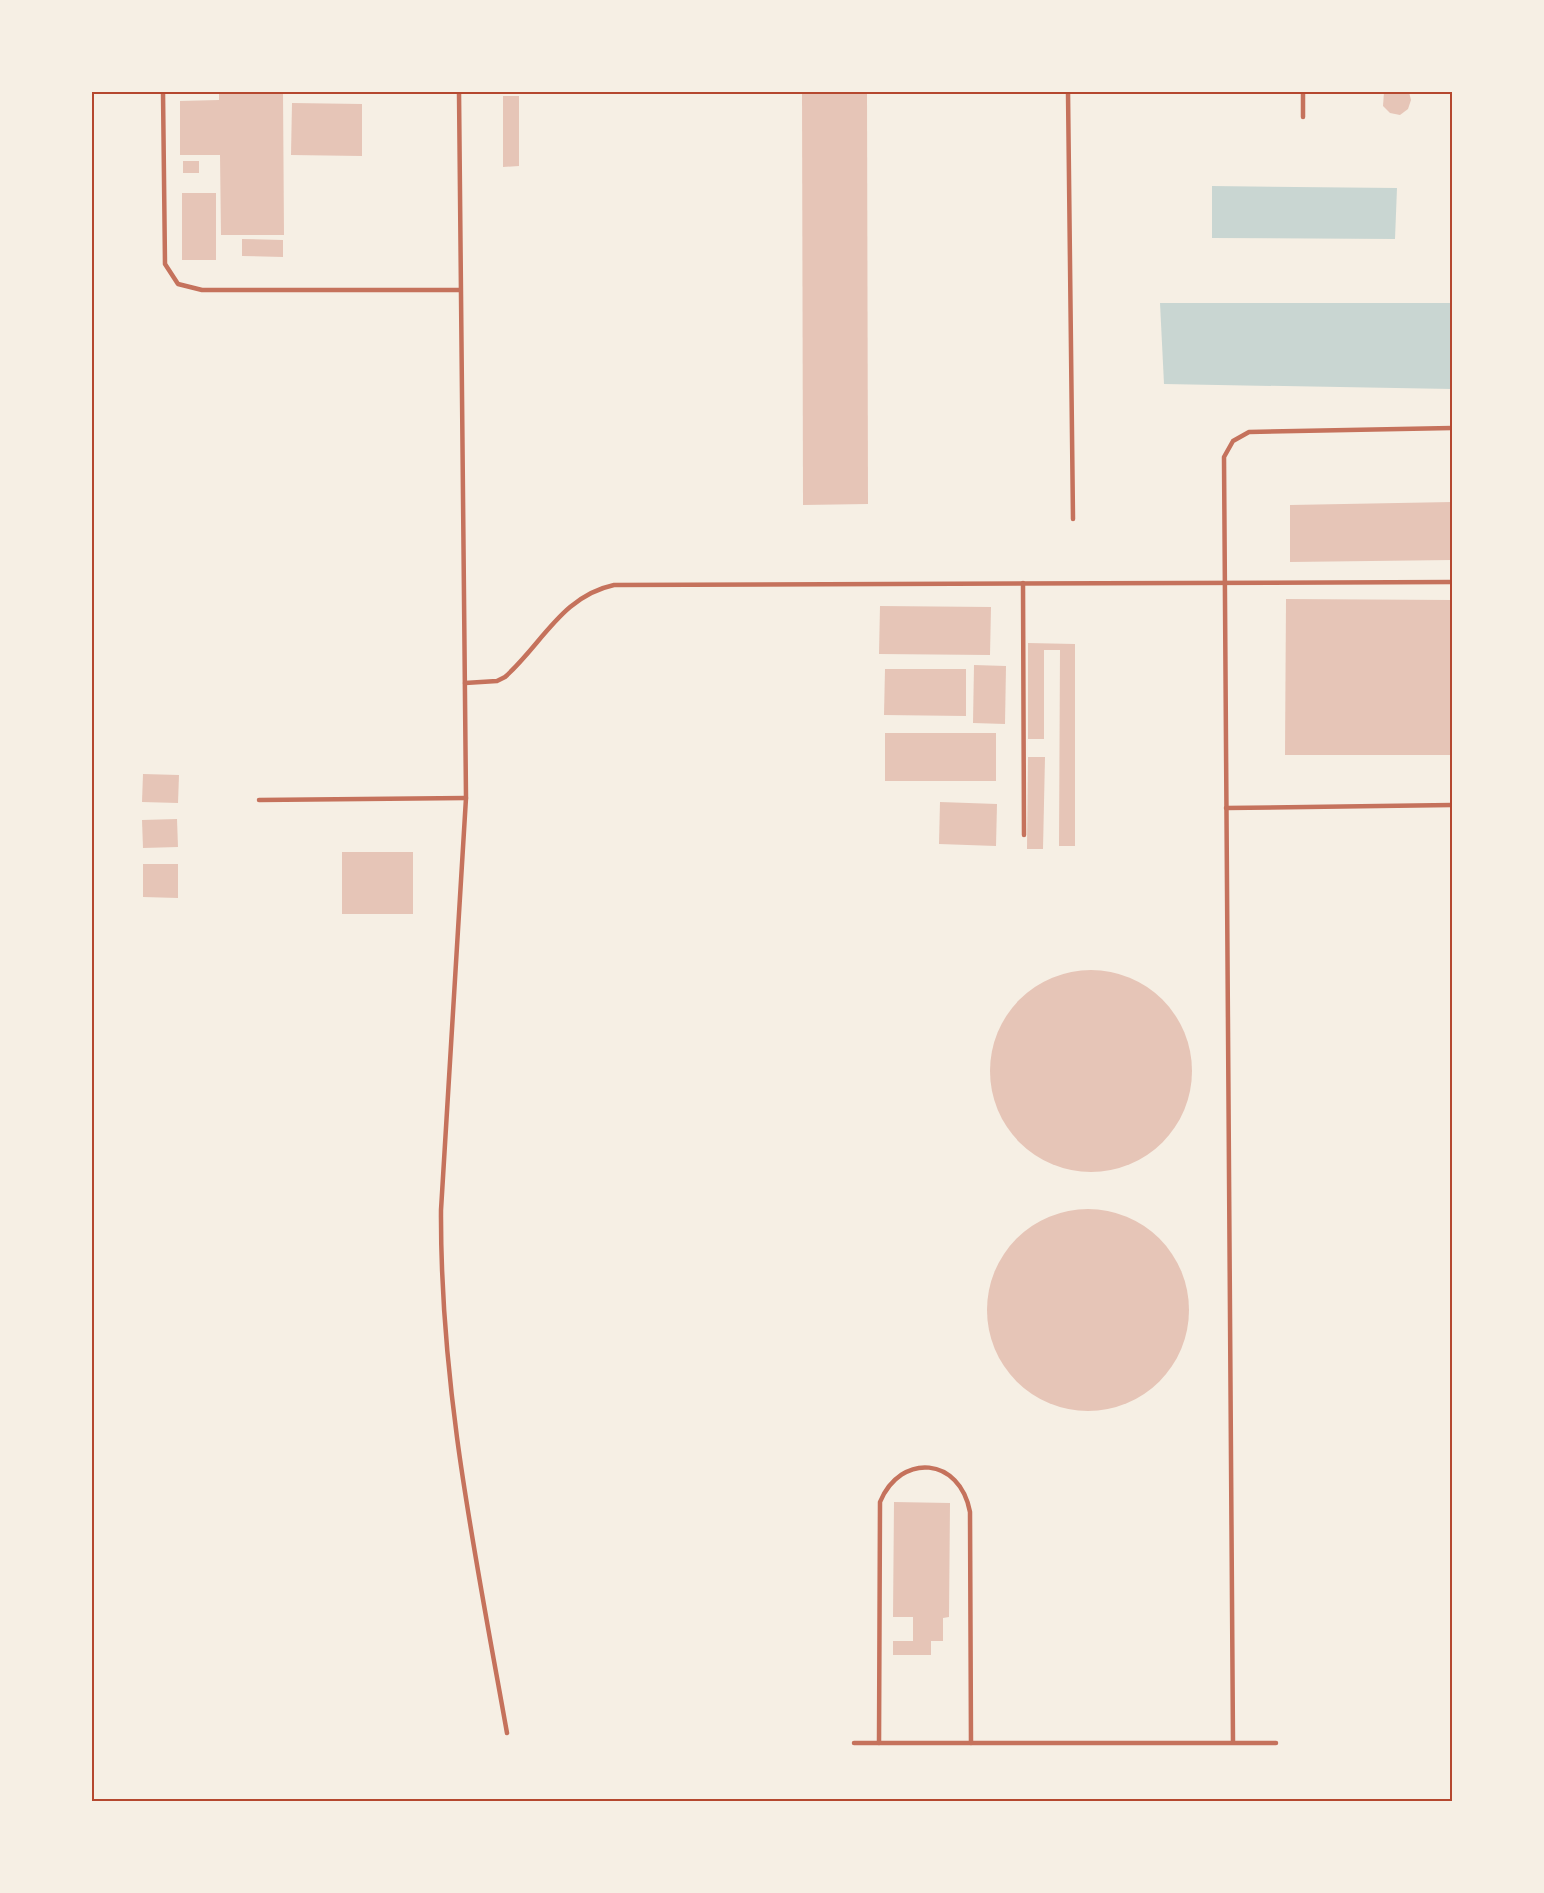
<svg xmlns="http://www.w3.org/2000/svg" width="1544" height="1893" font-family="'Space Grotesk',sans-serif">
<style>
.water{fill:#c9d6d2}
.building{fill:#e6c5b7}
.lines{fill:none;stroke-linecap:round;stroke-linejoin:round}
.service{stroke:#c5725c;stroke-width:4.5}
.neatline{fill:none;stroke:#b5482f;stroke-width:2}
</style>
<rect width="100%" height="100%" fill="#f6efe4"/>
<g class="water">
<path d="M1212,186L1397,188L1395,239L1212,238Z"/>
<path d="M1160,303H1452V389L1164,384Z"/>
</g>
<g class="building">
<path d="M219,92H283L284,235H221L220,155H180V101L219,100Z"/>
<path d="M802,92H867L868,504L803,505Z"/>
<rect x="1125" y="92" width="57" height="2"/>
<path d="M1384,92H1409L1411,100L1408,109L1400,115L1390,113L1383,106Z"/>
<path d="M503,96H519V166L503,167Z"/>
<path d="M292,103L362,104V156L291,155Z"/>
<rect x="183" y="161" width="16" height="12"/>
<rect x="182" y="193" width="34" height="67"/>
<path d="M242,239L283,240V257L242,256Z"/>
<path d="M1452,502V560L1290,562V505Z"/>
<path d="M1286,599L1452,600V755H1285Z"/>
<path d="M880,606L991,607L990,655L879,654Z"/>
<path d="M1028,643L1075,644V846H1059L1060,650H1044V739H1028Z"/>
<path d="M974,665L1006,666L1005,724L973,723Z"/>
<path d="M885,669H966V716L884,715Z"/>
<rect x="885" y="733" width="111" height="48"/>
<path d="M1028,757H1045L1043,849H1027Z"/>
<path d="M143,774L179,775L178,803L142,802Z"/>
<path d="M940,802L997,804L996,846L939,844Z"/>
<path d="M177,819L178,847L143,848L142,820Z"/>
<rect x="342" y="852" width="71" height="62"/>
<path d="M143,864H178V898L143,897Z"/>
<circle cx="1091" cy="1071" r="101"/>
<circle cx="1088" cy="1310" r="101"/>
<path d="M894,1502L950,1503L949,1617L943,1618V1641H931V1655H893V1641H913V1617H893Z"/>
</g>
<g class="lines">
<g class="service">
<path d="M163,92L165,264L178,284L202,290H460"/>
<path d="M459,92L466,798L441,1210C440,1389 476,1558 507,1733"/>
<path d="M1068,92L1073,519"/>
<path d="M1303,92V117"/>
<path d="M1023,583L1024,835"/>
<path d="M465,683L497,681L505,677C542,644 562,596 614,585L1452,582"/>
<path d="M259,800L466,798"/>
<path d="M1226,808L1452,805"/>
<path d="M1233,1742L1224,457L1233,441L1249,432L1452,428"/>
<path d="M854,1743H1276"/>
<path d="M879,1743L880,1502C901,1452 960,1457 970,1512L971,1743"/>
</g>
</g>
<rect width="1544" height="1893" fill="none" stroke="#f6efe4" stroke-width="186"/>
<rect x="93" y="93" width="1358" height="1707" class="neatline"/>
</svg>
